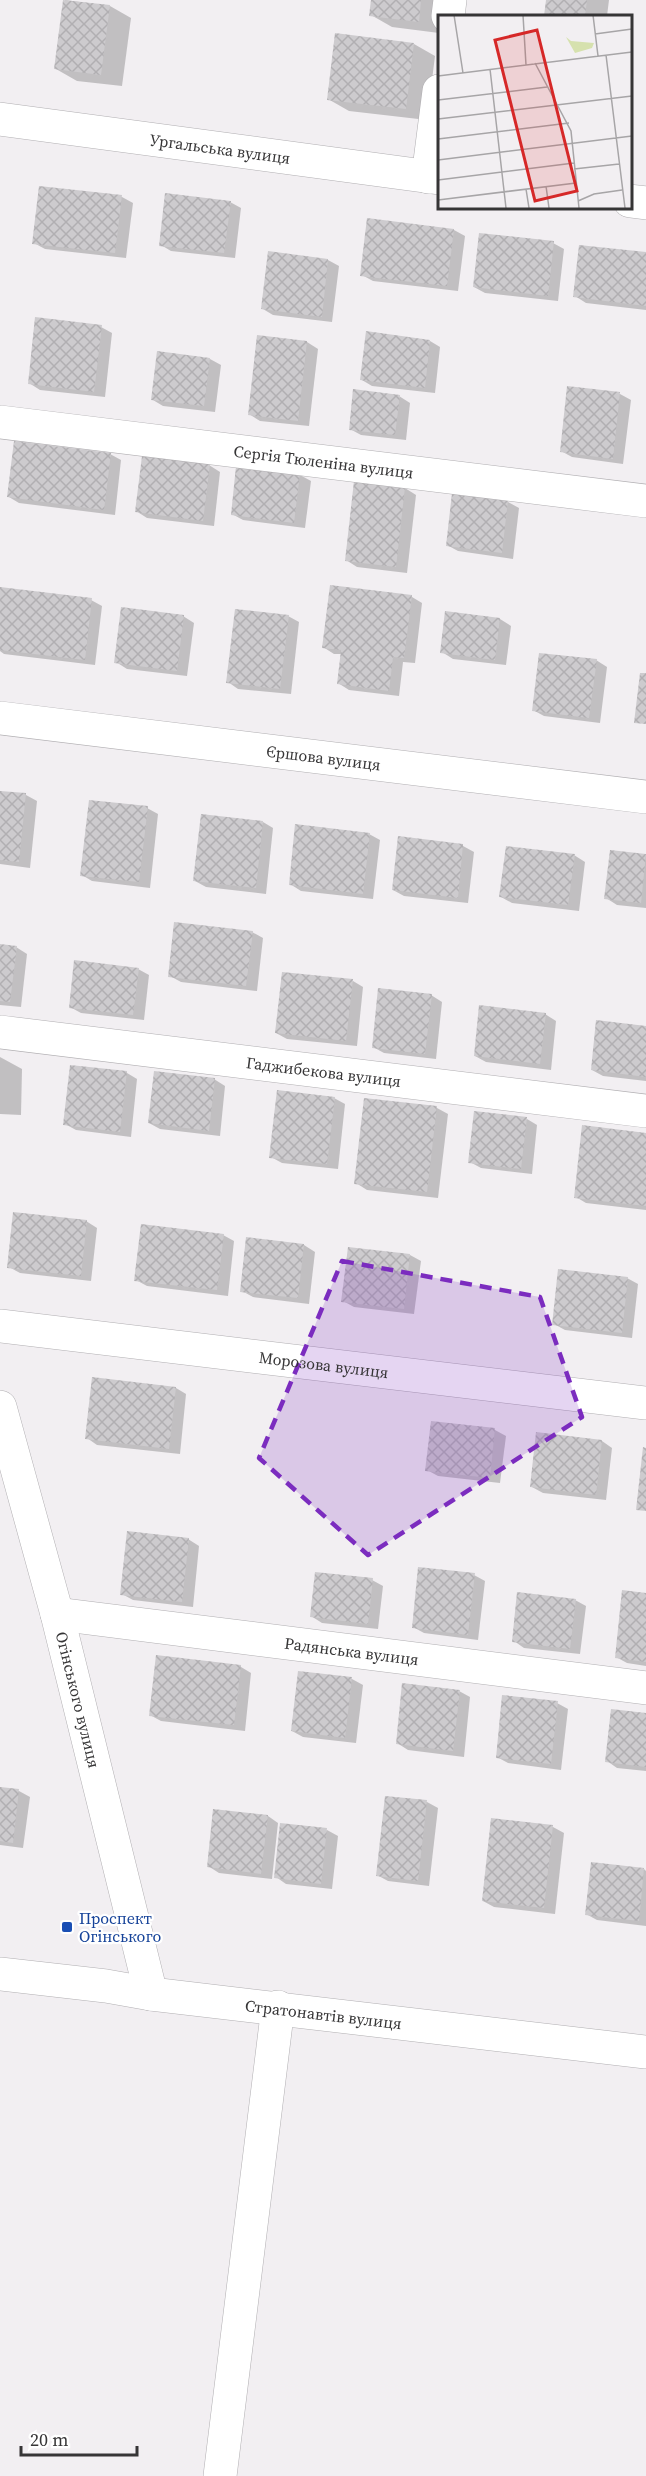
<svg xmlns="http://www.w3.org/2000/svg" width="646" height="2476" font-family="'Source Serif 4',serif">
<style>
.shadow{fill:#0003}
.building{fill:url(#building-cross-hatch)}
.lines{fill:none;stroke-linecap:round;stroke-linejoin:round}
.minor-casing{stroke:#b1afb2;stroke-width:34}
.major-casing{stroke:#b1afb2;stroke-width:34}
.minor{stroke:#fff;stroke-width:33}
.major{stroke:#fff;stroke-width:33}
.marked{fill:#7b2cbf;fill-opacity:0.2;stroke:#7b2cbf;stroke-width:4.5;stroke-dasharray:12 8;stroke-linejoin:round}
.transit-dot{fill:#1a4fb4;stroke:#fff;stroke-width:2}
.labels{text-anchor:middle;stroke-width:4.5;stroke-linejoin:round;paint-order:stroke}
.street-label{font-size:16px;fill:#363536;stroke:#fff}
.transit-label{font-size:16px;fill:#164399;stroke:#fff;text-anchor:start}
.inset-road{fill:none;stroke:#a7a5a7;stroke-width:1.5}
.view{fill:#d62828;fill-opacity:0.15;stroke:#d62828;stroke-width:3}
.inset-edge{fill:none;stroke:#363536;stroke-width:3}
</style>
<defs>
<pattern id="building-cross-hatch" width="8" height="8" patternUnits="userSpaceOnUse" patternTransform="scale(1.5)"><rect width="8" height="8" fill="#cdcbce"/><path d="M0 0l8 8M0 8l8-8" fill="none" stroke="#b1afb2"/></pattern>
</defs>
<rect width="100%" height="100%" fill="#f2eff2"/>
<g class="shadow">
<path d="M65,0L110,6L131,18L122,86L77,81L56,69Z"/>
<path d="M373,0H444L439,16V33L392,27L371,15Z"/>
<path d="M547,0H609L607,16H545Z"/>
<path d="M414,44L435,56L427,120L349,111L328,99Z"/>
<path d="M40,188L122,197L133,203L126,258L45,249L34,243Z"/>
<path d="M230,202L241,208L235,258L171,251L161,245Z"/>
<path d="M454,230L465,236L458,291L373,281L362,275Z"/>
<path d="M553,243L564,249L558,301L485,293L474,287Z"/>
<path d="M646,254V310L586,303L575,296Z"/>
<path d="M328,260L339,266L332,322L273,315L263,309Z"/>
<path d="M101,327L112,333L105,397L40,390L29,383Z"/>
<path d="M258,337L307,342L318,349L309,426L260,421L249,414Z"/>
<path d="M430,341L440,347L435,393L372,386L362,380Z"/>
<path d="M158,353L210,359L221,365L215,412L163,406L153,400Z"/>
<path d="M569,388L620,394L631,400L623,464L572,457L561,451Z"/>
<path d="M399,396L410,403L406,440L361,435L350,429Z"/>
<path d="M110,454L121,460L115,515L19,503L9,497Z"/>
<path d="M209,465L220,472L214,526L147,518L136,511Z"/>
<path d="M300,475L311,481L305,528L243,520L232,514Z"/>
<path d="M405,488L416,495L407,573L357,567L346,560Z"/>
<path d="M453,495L508,502L519,508L513,559L458,551L447,545Z"/>
<path d="M0,594L91,600L102,606L95,665L4,654L0,651Z"/>
<path d="M412,597L422,603L415,663L403,662L399,696L349,690L338,683L342,654H334L323,647Z"/>
<path d="M446,613L500,619L511,626L506,665L453,659L442,652Z"/>
<path d="M183,616L194,623L187,676L127,669L116,662Z"/>
<path d="M288,616L299,622L291,694L238,689L228,682Z"/>
<path d="M596,660L607,667L600,723L544,716L533,710Z"/>
<path d="M0,792L26,795L37,801L30,868L0,864Z"/>
<path d="M147,808L158,814L150,888L92,881L82,875Z"/>
<path d="M263,822L273,828L266,894L206,887L195,881Z"/>
<path d="M369,834L380,840L373,899L301,891L290,884Z"/>
<path d="M399,838L463,846L474,852L468,903L404,896L393,890Z"/>
<path d="M611,852L646,856V908L617,905L606,898Z"/>
<path d="M574,855L585,862L579,911L512,903L501,897Z"/>
<path d="M252,932L263,938L257,991L181,982L170,976Z"/>
<path d="M0,945L16,947L27,954L21,1007L0,1005Z"/>
<path d="M138,969L149,975L144,1020L81,1013L70,1007Z"/>
<path d="M353,981L363,987L357,1046L287,1039L276,1033Z"/>
<path d="M431,995L442,1002L436,1059L384,1053L373,1047Z"/>
<path d="M545,1014L556,1021L551,1070L486,1062L475,1056Z"/>
<path d="M646,1027V1081L603,1076L592,1070Z"/>
<path d="M0,1057L22,1069L21,1115L0,1114Z"/>
<path d="M127,1073L137,1079L131,1137L76,1130L65,1124Z"/>
<path d="M214,1079L225,1086L220,1136L160,1129L149,1123Z"/>
<path d="M334,1098L345,1104L338,1169L282,1163L271,1157Z"/>
<path d="M437,1108L448,1114L438,1198L367,1190L356,1183Z"/>
<path d="M527,1119L537,1125L532,1174L481,1168L470,1162Z"/>
<path d="M646,1134V1210L586,1203L576,1197Z"/>
<path d="M86,1221L97,1228L91,1281L20,1273L9,1267Z"/>
<path d="M223,1235L234,1241L228,1296L147,1286L136,1280Z"/>
<path d="M247,1239L304,1245L315,1252L309,1304L253,1297L242,1291Z"/>
<path d="M410,1255L421,1261L414,1314L354,1307L343,1301Z"/>
<path d="M627,1278L638,1284L632,1338L565,1330L554,1324Z"/>
<path d="M176,1388L186,1394L180,1454L97,1445L87,1438Z"/>
<path d="M495,1430L506,1436L500,1483L438,1476L427,1470Z"/>
<path d="M602,1441L612,1448L606,1500L543,1493L532,1487Z"/>
<path d="M188,1539L199,1546L193,1607L133,1600L122,1594Z"/>
<path d="M474,1575L485,1581L478,1640L424,1633L413,1627Z"/>
<path d="M372,1580L383,1586L378,1629L322,1623L311,1616Z"/>
<path d="M646,1594V1666L627,1663L616,1657Z"/>
<path d="M575,1600L586,1606L580,1654L524,1648L514,1641Z"/>
<path d="M241,1667L251,1673L245,1731L161,1721L150,1715Z"/>
<path d="M299,1673L352,1679L363,1685L356,1743L303,1737L292,1731Z"/>
<path d="M459,1691L470,1697L464,1757L408,1750L397,1743Z"/>
<path d="M557,1703L568,1709L561,1770L508,1763L497,1757Z"/>
<path d="M646,1715V1771L617,1768L607,1761Z"/>
<path d="M0,1789L19,1791L30,1797L23,1848L0,1845Z"/>
<path d="M386,1797L427,1802L438,1808L429,1886L388,1881L377,1875Z"/>
<path d="M268,1816L278,1823L272,1879L219,1873L208,1866Z"/>
<path d="M492,1820L553,1827L564,1833L555,1914L494,1907L483,1901Z"/>
<path d="M327,1830L338,1836L332,1889L286,1884L276,1877Z"/>
<path d="M644,1869L646,1871V1926L597,1920L586,1914Z"/>
</g>
<g class="building">
<path d="M63,0L110,5L101,75L54,69Z"/>
<path d="M371,0H421L419,22L369,16Z"/>
<path d="M546,0H587L585,16H544Z"/>
<path d="M335,33L414,43L406,109L327,100Z"/>
<path d="M39,186L122,195L115,253L32,244Z"/>
<path d="M165,193L231,201L224,253L159,246Z"/>
<path d="M367,218L454,229L447,286L360,276Z"/>
<path d="M479,233L554,241L548,296L473,287Z"/>
<path d="M579,245L646,252V306L573,297Z"/>
<path d="M268,251L328,259L322,317L261,309Z"/>
<path d="M35,317L102,325L94,392L28,384Z"/>
<path d="M366,331L430,340L425,388L360,380Z"/>
<path d="M257,335L307,341L298,421L248,415Z"/>
<path d="M157,351L210,358L204,406L151,400Z"/>
<path d="M567,386L620,392L613,459L560,452Z"/>
<path d="M353,389L400,395L395,435L349,430Z"/>
<path d="M14,441L111,453L104,510L7,497Z"/>
<path d="M142,456L210,464L203,521L135,512Z"/>
<path d="M236,466L300,473L294,523L231,515Z"/>
<path d="M354,481L405,487L396,567L345,561Z"/>
<path d="M452,493L508,500L502,553L446,546Z"/>
<path d="M330,585L412,595L404,658L393,657L389,691L337,684L341,650L322,648Z"/>
<path d="M0,587L92,598L85,660L0,650Z"/>
<path d="M121,607L184,615L177,671L114,663Z"/>
<path d="M235,609L289,615L280,689L226,683Z"/>
<path d="M445,611L500,618L495,660L440,653Z"/>
<path d="M539,653L597,659L589,718L532,711Z"/>
<path d="M640,673H646V724L634,723Z"/>
<path d="M0,791L26,793L19,862L0,860Z"/>
<path d="M89,800L148,806L139,882L80,876Z"/>
<path d="M201,814L263,821L256,888L193,881Z"/>
<path d="M295,824L370,833L363,894L289,885Z"/>
<path d="M398,836L463,844L458,898L392,890Z"/>
<path d="M506,846L575,854L568,905L499,897Z"/>
<path d="M610,850L646,854L641,903L604,899Z"/>
<path d="M174,922L253,931L246,986L168,977Z"/>
<path d="M0,944L17,946L10,1002L0,1001Z"/>
<path d="M74,960L139,968L133,1015L69,1008Z"/>
<path d="M282,972L353,979L346,1041L275,1033Z"/>
<path d="M378,988L432,994L425,1054L372,1048Z"/>
<path d="M479,1005L546,1013L540,1064L474,1056Z"/>
<path d="M596,1020L646,1026V1077L591,1070Z"/>
<path d="M70,1065L127,1071L120,1132L63,1125Z"/>
<path d="M154,1071L215,1078L209,1131L148,1123Z"/>
<path d="M277,1090L335,1097L327,1164L269,1158Z"/>
<path d="M364,1098L437,1106L427,1192L354,1184Z"/>
<path d="M474,1111L527,1117L521,1169L468,1163Z"/>
<path d="M582,1125L646,1133V1206L574,1198Z"/>
<path d="M13,1212L87,1220L81,1276L7,1268Z"/>
<path d="M141,1224L224,1234L217,1290L134,1281Z"/>
<path d="M246,1237L304,1244L298,1298L240,1292Z"/>
<path d="M348,1247L410,1254L404,1309L341,1302Z"/>
<path d="M558,1269L628,1277L622,1333L552,1325Z"/>
<path d="M92,1377L176,1387L169,1449L85,1439Z"/>
<path d="M431,1421L495,1428L490,1478L425,1471Z"/>
<path d="M536,1432L602,1440L596,1495L530,1487Z"/>
<path d="M643,1447L646,1448V1511L636,1510Z"/>
<path d="M127,1531L189,1538L182,1602L120,1595Z"/>
<path d="M418,1567L475,1573L468,1635L412,1628Z"/>
<path d="M315,1572L373,1578L368,1624L310,1617Z"/>
<path d="M622,1590L646,1593V1662L615,1658Z"/>
<path d="M517,1592L576,1599L570,1649L512,1642Z"/>
<path d="M156,1655L241,1665L234,1725L149,1716Z"/>
<path d="M298,1671L352,1677L345,1738L291,1731Z"/>
<path d="M402,1683L460,1690L453,1751L396,1744Z"/>
<path d="M502,1695L558,1701L551,1764L496,1758Z"/>
<path d="M611,1709L646,1713V1767L605,1762Z"/>
<path d="M0,1787L19,1789L13,1843L0,1841Z"/>
<path d="M385,1796L427,1800L418,1881L376,1876Z"/>
<path d="M213,1809L268,1815L261,1874L207,1867Z"/>
<path d="M491,1818L553,1825L544,1908L482,1901Z"/>
<path d="M280,1823L327,1828L321,1884L274,1878Z"/>
<path d="M591,1862L644,1868L639,1921L585,1915Z"/>
</g>
<g class="lines">
<defs>
<g id="minor">
<path d="M448,16L450,0"/>
<path id="s1" d="M0,119L439,178"/>
<path d="M428,177L439,91"/>
<path d="M630,201L646,203"/>
<path id="s2" d="M0,422L646,501"/>
<path id="s3" d="M0,718L646,797"/>
<path id="s4" d="M0,1032L646,1111"/>
<path id="s5" d="M0,1326L646,1403"/>
<path id="s6" d="M0,1407L57,1614L151,1994"/>
<path id="s7" d="M57,1614L646,1688"/>
<path d="M220,2476L278,2007"/>
</g>
<g id="major">
<path id="s8" d="M0,1974L106,1986L151,1994L646,2052"/>
</g>
</defs>
<use href="#minor" class="minor-casing"/>
<use href="#major" class="major-casing"/>
<use href="#minor" class="minor"/>
<use href="#major" class="major"/>
</g>
<path class="marked" d="M342,1261L540,1297L582,1417L368,1555L259,1458Z"/>
<rect class="transit-dot" x="61" y="1921" width="12" height="12" rx="3"/>
<g class="labels">
<g class="street-label">
<text dy="6" stroke="none"><textPath href="#s1" startOffset="222">Ургальська вулиця</textPath></text>
<text dy="6" stroke="none"><textPath href="#s2" startOffset="326">Сергія Тюленіна вулиця</textPath></text>
<text dy="6" stroke="none"><textPath href="#s3" startOffset="326">Єршова вулиця</textPath></text>
<text dy="6" stroke="none"><textPath href="#s4" startOffset="326">Гаджибекова вулиця</textPath></text>
<text dy="6" stroke="none"><textPath href="#s5" startOffset="326">Морозова вулиця</textPath></text>
<text dy="6" stroke="none"><textPath href="#s7" startOffset="297">Радянська вулиця</textPath></text>
<text dy="6" stroke="none"><textPath href="#s6" startOffset="303">Огінського вулиця</textPath></text>
<text dy="6" stroke="none"><textPath href="#s8" startOffset="326">Стратонавтів вулиця</textPath></text>
</g>
<g class="transit-label">
<text x="79" y="1924">Проспект<tspan x="79" dy="18">Огінського</tspan></text>
</g>
</g>
<g transform="translate(438 15)">
<rect width="194" height="194" fill="#f2eff2"/>
<path d="M128,22L133,26L156,28L154,33L137,38Z" fill="#d6e1ae"/>
<path class="inset-road" d="M16,0L25,58M85,0L88,50M155,0L160,41M157,19L194,14M168,40L187,193M97,48L133,116L141,193M52,54L68,193M0,61L194,37M0,85L109,72M0,104L194,81M0,124L131,108M0,145L194,121M136,154L181,149M0,165L136,148M108,171L111,193M88,174L91,193M0,185L138,168M140,186L156,179L184,175"/>
<path class="view" d="M99,15L139,176L97,186L57,25Z"/>
<rect width="194" height="194" class="inset-edge"/>
</g>
<path d="M21 2446v9h116v-9" fill="none" stroke="#363536" stroke-width="3"/>
<text x="30" y="2446" font-size="18" fill="#363536" stroke="#ffffff" stroke-width="4.5" paint-order="stroke">20 m</text>
</svg>
